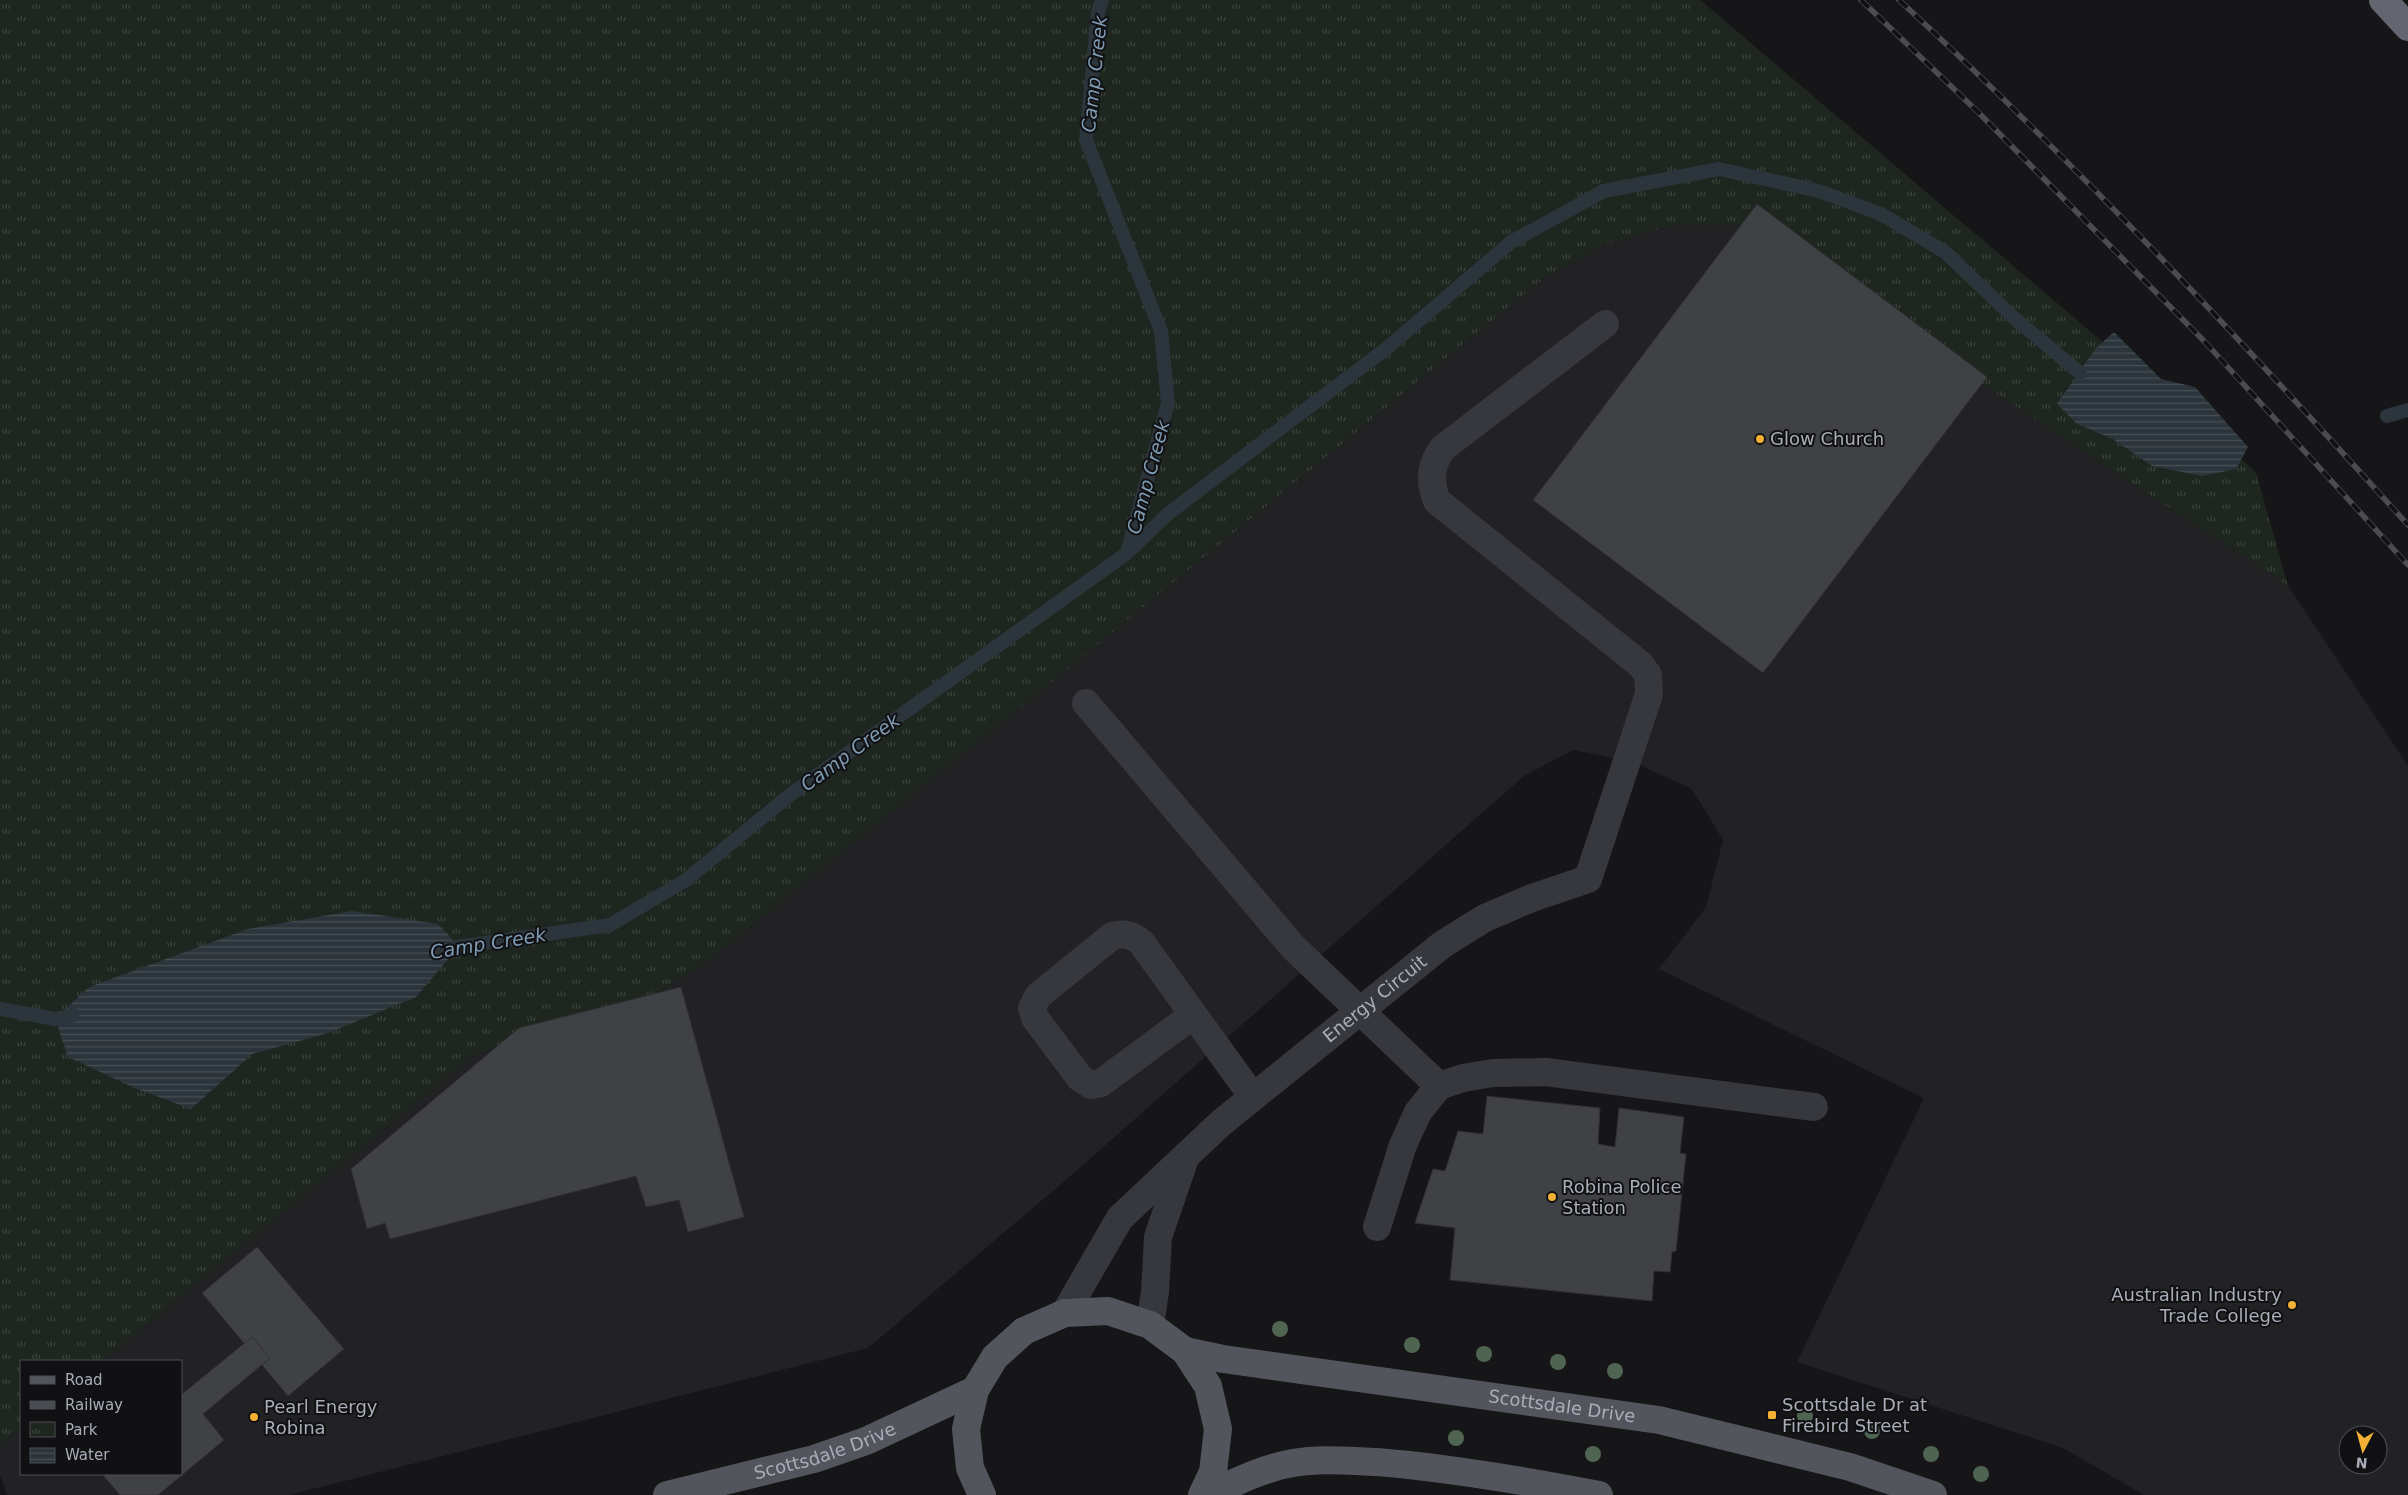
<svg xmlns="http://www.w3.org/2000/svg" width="2408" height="1495" font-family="'DejaVu Sans',sans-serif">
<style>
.built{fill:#222225;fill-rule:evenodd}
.park{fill:url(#park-tufts)}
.water{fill:url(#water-rules)}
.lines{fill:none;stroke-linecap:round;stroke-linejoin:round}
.stream{stroke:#2c353c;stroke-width:14}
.building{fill:#404145;stroke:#303034}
.minor{stroke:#37383d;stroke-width:28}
.major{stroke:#53555c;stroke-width:28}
.highway{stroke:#63666e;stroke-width:28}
.rail-casing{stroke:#4a4c52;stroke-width:5.5}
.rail{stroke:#111113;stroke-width:4;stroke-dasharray:11;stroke-linecap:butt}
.tree{fill:#506452}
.poi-dot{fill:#f2b134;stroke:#111113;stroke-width:2}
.labels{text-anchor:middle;stroke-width:4;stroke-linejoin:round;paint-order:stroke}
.poi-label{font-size:18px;fill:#a8adb8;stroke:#111113;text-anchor:start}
.street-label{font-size:18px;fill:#a8adb8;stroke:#111113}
.water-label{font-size:19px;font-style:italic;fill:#7f9bb3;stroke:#111113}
</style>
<defs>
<pattern id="park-tufts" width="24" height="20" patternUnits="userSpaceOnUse" patternTransform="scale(1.25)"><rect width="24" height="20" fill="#1e261f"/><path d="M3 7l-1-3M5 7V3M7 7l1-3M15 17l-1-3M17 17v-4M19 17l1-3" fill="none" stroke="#3c433d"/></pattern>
<pattern id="water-rules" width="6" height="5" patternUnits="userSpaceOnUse" patternTransform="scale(1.25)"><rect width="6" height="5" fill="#2c353c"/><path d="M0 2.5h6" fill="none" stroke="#485056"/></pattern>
</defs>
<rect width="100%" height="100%" fill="#161618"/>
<path class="built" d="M1675,225L1743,226L2288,586L2408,766V1495H2144L2063,1448L1797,1362L1924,1098L1659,969L1706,907L1723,840L1692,789L1633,762L1573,750L1524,776L1067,1179L868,1348L289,1495H7L0,1475V1446L21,1429V1474H181V1361H103L475,1055L626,1012L707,962L1051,683L1544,278L1606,244ZM2348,1435H2378V1465H2348Z"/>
<path class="park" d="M0,0H1700L2256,472L2288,586L1743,226L1675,225L1606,244L1544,278L1051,683L707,962L626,1012L475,1055L103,1361H21V1429L0,1446Z"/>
<g class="water">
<path d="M2114,332L2161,379L2195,387L2248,447L2236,469L2202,476L2152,466L2113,439L2077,424L2057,404L2096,348Z"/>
<path d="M352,911L438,924L459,946L416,997L328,1033L252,1054L191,1109L137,1089L68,1057L55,1019L89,987L248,929Z"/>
</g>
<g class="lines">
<g class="stream">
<path d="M2387,416L2408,410"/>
<path d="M1127,553L1169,513L1387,348L1511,242L1604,191L1719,169L1819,191L1881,214L1945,252L2014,318L2080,373"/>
<path d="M442,949L610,925L686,880L791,794L1127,553L1168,403L1161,331L1086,140L1098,12L1102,0"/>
<path d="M0,1009L55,1019L73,1015"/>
</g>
</g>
<g class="building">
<path d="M1757,204L1987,377L1763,673L1533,500Z"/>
<path d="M681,987L744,1217L688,1232L679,1200L646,1207L636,1176L390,1239L385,1223L367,1229L351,1169L519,1028Z"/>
<path d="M1487,1096L1600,1108L1598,1144L1615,1147L1619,1108L1684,1117L1680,1153L1686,1154L1676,1251L1672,1252L1670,1272L1654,1271L1652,1301L1450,1280L1455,1228L1415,1223L1433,1169L1445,1171L1458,1131L1483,1134Z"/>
<path d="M257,1247L344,1349L288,1396L202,1293Z"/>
<path d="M252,1337L270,1358L203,1414L224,1440L158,1495H120L102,1474H181V1395Z"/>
</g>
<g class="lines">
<g class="minor">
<path d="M1086,703L1293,947L1439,1086"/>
<path d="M1193,1015L1101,1083L1091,1085L1080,1078L1035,1018L1032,1008L1038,996L1112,936C1125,933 1130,934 1141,942L1253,1097"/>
<path d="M1377,1227L1403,1145L1418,1112L1439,1086L1463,1078L1493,1073L1546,1072L1814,1107"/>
<path id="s1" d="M1065,1313L1120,1218L1221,1123L1443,944L1485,918L1532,898L1588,879L1649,694L1648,675L1641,665L1437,501C1429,481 1430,465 1443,448L1605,324"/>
<path d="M1150,1325L1155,1292L1158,1237L1184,1161"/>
</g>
<g class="major">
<path id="s2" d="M1185,1351L1223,1359L1659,1420L1850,1467L1933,1495"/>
<path id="s3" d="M667,1495L814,1459L866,1441L975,1390"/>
<path d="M982,1495L970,1468L966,1429L975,1390L995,1357L1024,1331L1065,1313L1108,1311L1150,1325L1185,1351L1208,1386L1218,1429L1213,1472L1202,1495"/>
<path d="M1207,1495C1234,1483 1263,1468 1293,1463C1321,1458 1349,1461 1377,1462C1451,1468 1526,1481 1599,1495"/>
</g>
<path class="highway" d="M2383,0L2408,27"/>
<defs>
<g id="rail">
<path d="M1861,0L1978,112L2205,342L2408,565"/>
<path d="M1899,0C2078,165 2245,344 2408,525"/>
</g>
</defs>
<use href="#rail" class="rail-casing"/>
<use href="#rail" class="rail"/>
</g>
<g class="tree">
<circle cx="1280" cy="1329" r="8"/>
<circle cx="1412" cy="1345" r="8"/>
<circle cx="1484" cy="1354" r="8"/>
<circle cx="1558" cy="1362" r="8"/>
<circle cx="1615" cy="1371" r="8"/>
<circle cx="1805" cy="1416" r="8"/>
<circle cx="1872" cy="1431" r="8"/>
<circle cx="1456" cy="1438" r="8"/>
<circle cx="1593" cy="1454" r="8"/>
<circle cx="1931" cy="1454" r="8"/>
<circle cx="1981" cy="1474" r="8"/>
</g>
<g class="poi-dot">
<circle cx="1760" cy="439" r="5"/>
<circle cx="1552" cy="1197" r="5"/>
<circle cx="2292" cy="1305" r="5"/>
<rect x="1767" y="1410" width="10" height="10" rx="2.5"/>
<circle cx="254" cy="1417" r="5"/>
</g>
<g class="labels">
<g class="poi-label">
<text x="1770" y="445">Glow Church</text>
<text x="1562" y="1193">Robina Police<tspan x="1562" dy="21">Station</tspan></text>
<text x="2282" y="1301" text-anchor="end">Australian Industry<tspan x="2282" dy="21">Trade College</tspan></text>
<text x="1782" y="1411">Scottsdale Dr at<tspan x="1782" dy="21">Firebird Street</tspan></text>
<text x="264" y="1413">Pearl Energy<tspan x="264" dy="21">Robina</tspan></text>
</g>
<g class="street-label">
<text dy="6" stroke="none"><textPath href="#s1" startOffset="446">Energy Circuit</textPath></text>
<text dy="6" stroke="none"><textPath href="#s2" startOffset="381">Scottsdale Drive</textPath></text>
<text dy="6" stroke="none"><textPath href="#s3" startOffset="164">Scottsdale Drive</textPath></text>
</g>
<g class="water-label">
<text transform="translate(1094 74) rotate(-84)" y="7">Camp Creek</text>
<text transform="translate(1148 477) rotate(-75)" y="7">Camp Creek</text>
<text transform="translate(850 752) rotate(-36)" y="7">Camp Creek</text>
<text transform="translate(488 943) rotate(-9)" y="7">Camp Creek</text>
</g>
</g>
<rect x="20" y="1360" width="162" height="115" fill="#111113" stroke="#4d4f55"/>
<rect x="30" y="1376" width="25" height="8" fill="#53555c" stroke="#4d4f55"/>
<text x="65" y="1385" font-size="15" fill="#a8adb8">Road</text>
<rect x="30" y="1401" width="25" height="8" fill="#4a4c52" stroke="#4d4f55"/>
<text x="65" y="1410" font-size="15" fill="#a8adb8">Railway</text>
<rect x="30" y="1422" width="25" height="15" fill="url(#park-tufts)" stroke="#4d4f55"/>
<text x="65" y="1435" font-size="15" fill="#a8adb8">Park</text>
<rect x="30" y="1448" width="25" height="15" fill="url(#water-rules)" stroke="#4d4f55"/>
<text x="65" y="1460" font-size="15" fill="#a8adb8">Water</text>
<g transform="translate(2363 1450) rotate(186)"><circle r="24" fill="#111113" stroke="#4d4f55"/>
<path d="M0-4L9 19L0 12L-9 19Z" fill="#f2b134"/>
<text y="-8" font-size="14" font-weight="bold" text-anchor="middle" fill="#a8adb8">N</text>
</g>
</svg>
